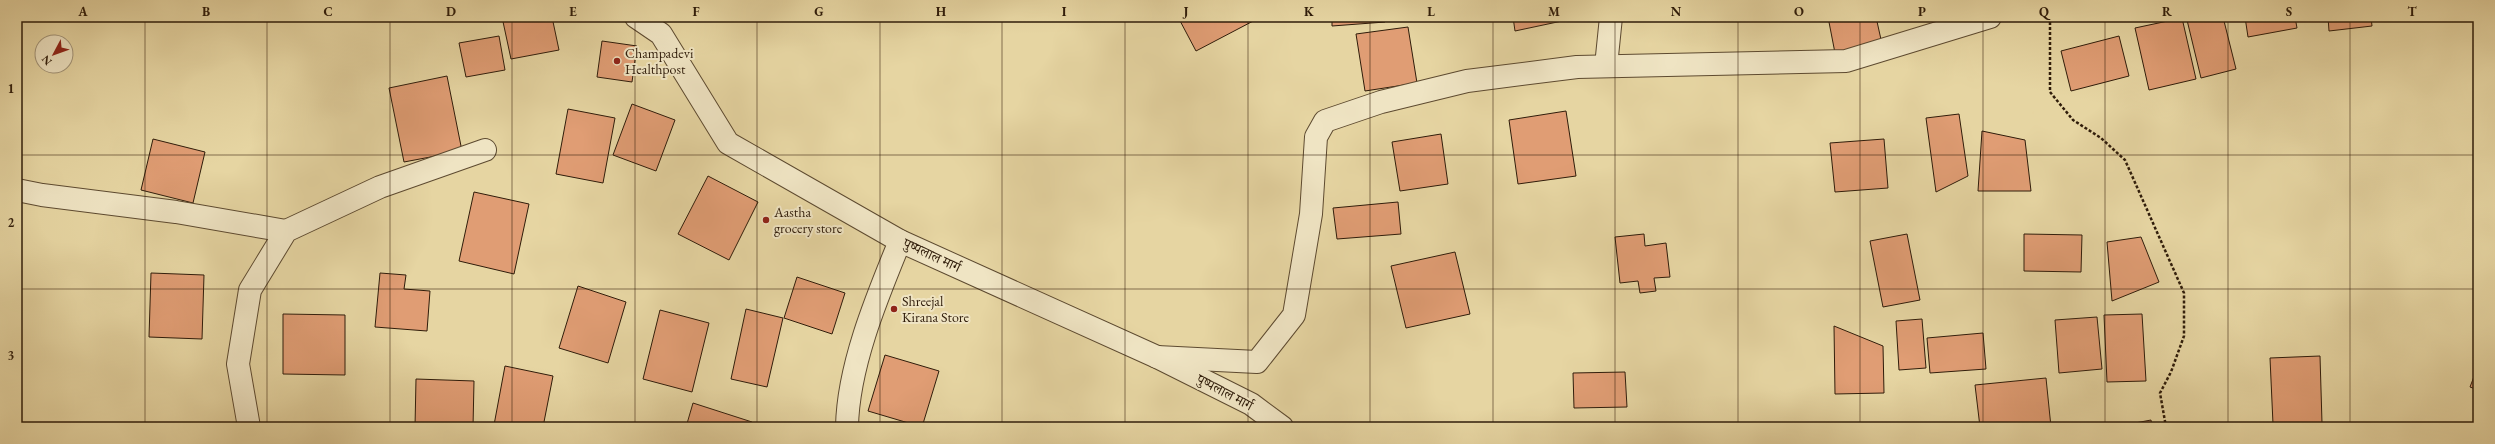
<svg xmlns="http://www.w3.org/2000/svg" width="2495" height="444" font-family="'EB Garamond','Noto Serif Devanagari',serif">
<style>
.building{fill:#e09d74;stroke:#2f1c0a}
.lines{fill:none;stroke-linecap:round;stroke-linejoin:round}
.minor-casing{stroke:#5d4a30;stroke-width:24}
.tertiary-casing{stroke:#5d4a30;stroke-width:24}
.path{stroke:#2f1c0a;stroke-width:2.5;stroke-dasharray:3 2;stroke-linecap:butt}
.minor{stroke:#efe4c3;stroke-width:22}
.tertiary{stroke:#efe4c3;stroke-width:22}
.grid{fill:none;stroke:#2f1c0a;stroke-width:1;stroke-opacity:0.55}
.poi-dot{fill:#8f2418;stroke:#efe4c3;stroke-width:1.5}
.labels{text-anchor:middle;stroke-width:4;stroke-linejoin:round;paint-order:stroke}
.poi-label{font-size:14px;fill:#2f1c0a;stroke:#efe4c3;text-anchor:start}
.street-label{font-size:14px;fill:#2f1c0a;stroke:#efe4c3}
.neatline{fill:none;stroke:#2f1c0a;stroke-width:1.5}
.grid-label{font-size:13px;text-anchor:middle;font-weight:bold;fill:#2f1c0a}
</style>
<rect width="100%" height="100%" fill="#e6d5a2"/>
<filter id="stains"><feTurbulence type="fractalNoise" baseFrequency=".005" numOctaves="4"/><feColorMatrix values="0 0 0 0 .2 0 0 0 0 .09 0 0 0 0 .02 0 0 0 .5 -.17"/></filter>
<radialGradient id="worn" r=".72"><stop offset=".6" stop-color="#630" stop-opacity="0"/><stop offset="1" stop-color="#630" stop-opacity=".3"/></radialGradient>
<g class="building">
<path d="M502,17H552L559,50L511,59Z"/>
<path d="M1178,17H1256L1257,19L1196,51Z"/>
<path d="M1332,17H1384L1385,22L1332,26Z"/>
<path d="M1513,17H1561L1562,21L1515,31Z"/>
<path d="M1828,17H1876L1882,44L1835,53Z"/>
<path d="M2201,17H2223L2236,69L2201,78L2187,20Z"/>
<path d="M2245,17H2295L2297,28L2248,37Z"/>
<path d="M2328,17H2371L2372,26L2329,31Z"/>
<path d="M2182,18L2196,79L2149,90L2135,28Z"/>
<path d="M1408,27L1417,83L1365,91L1356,34Z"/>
<path d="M499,36L505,70L466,77L459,43Z"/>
<path d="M2119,36L2129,76L2071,91L2061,51Z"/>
<path d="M602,41L637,46L632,82L597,77Z"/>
<path d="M447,76L462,151L404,162L389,88Z"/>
<path d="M632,104L675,120L656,171L613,155Z"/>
<path d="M568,109L615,118L603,183L556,174Z"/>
<path d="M1566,111L1576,176L1518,184L1509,120Z"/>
<path d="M1959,114L1968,176L1936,192L1926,118Z"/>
<path d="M1982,131L2025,140L2031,191H1978Z"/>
<path d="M1441,134L1448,184L1400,191L1392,142Z"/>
<path d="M153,139L205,152L193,203L141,190Z"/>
<path d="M1884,139L1888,188L1835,192L1830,143Z"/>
<path d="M708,176L758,202L729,260L678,234Z"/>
<path d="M474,192L529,204L514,274L459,261Z"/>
<path d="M1398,202L1401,234L1337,239L1333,208Z"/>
<path d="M1644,234L1645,246L1666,243L1670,277L1654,278L1656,291L1640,293L1638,281L1620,283L1615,237Z"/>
<path d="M1907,234L1920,300L1883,307L1870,241Z"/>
<path d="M2024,234L2082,235L2081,272L2024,271Z"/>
<path d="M2141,237L2159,282L2112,301L2107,242Z"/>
<path d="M1455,252L1470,314L1406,328L1391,266Z"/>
<path d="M151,273L204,275L202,339L149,337Z"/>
<path d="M380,273L406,275L404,289L430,291L427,331L375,327Z"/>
<path d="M797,277L845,293L832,334L784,318Z"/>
<path d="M578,286L626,302L608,363L559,348Z"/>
<path d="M746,309L783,318L767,387L731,379Z"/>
<path d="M660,310L709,323L692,392L643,379Z"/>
<path d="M283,314L345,315V375L283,374Z"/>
<path d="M2142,314L2146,381L2107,382L2104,315Z"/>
<path d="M2097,317L2102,369L2059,373L2055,320Z"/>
<path d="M1922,319L1926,368L1899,370L1896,321Z"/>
<path d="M1834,326L1883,346L1884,393L1835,394Z"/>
<path d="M1983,333L1986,369L1930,373L1927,338Z"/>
<path d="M885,355L939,371L922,427L868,411Z"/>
<path d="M2320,356L2322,423L2273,424L2270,358Z"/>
<path d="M505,366L553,376L543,427L494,425Z"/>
<path d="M2478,366V390L2470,387Z"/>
<path d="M1625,372L1627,407L1574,408L1573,373Z"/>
<path d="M2046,378L2051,427H1980L1975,385Z"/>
<path d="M416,379L474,381L473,427H415Z"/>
<path d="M693,403L752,422L750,427H686Z"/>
<path d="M2151,420L2152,427H2114Z"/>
</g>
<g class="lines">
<defs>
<g id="minor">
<path d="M1606,66L1611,17"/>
<path d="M17,190L42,195L176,212L286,231"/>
<path d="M1157,357L1257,362L1294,315L1311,214L1316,137L1325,121L1381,102L1467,81L1577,67L1846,61L1990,17"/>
<path d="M249,427L238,364L250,290L286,231L380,187L485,150"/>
<path d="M847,427C848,366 877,297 900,241"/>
</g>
<path id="tertiary" d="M636,17L661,34L728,143L900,241L1157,357L1251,404L1282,427"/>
</defs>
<use href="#minor" class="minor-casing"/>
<use href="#tertiary" class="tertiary-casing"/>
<path class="path" d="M2050,17V92L2073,120L2101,138L2125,160L2184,293V336L2171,372L2160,393L2166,427"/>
<use href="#minor" class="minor"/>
<use href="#tertiary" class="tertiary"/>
</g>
<path class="grid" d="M145,17V427M267,17V427M390,17V427M512,17V427M635,17V427M757,17V427M880,17V427M1002,17V427M1125,17V427M1248,17V427M1370,17V427M1493,17V427M1615,17V427M1738,17V427M1860,17V427M1983,17V427M2105,17V427M2228,17V427M2350,17V427M17,155H2478M17,289H2478"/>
<g class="poi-dot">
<circle cx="617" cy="61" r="4"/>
<circle cx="766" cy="220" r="4"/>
<circle cx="894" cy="309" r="4"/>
</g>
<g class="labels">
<g class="poi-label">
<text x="625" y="58">Champadevi<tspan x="625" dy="16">Healthpost</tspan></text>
<text x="774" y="217">Aastha<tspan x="774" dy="16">grocery store</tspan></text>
<text x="902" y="306">Shreejal<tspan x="902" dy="16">Kirana Store</tspan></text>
</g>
<g class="street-label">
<text transform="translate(932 255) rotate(25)" y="5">पुष्पलाल मार्ग</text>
<text transform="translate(1225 392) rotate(28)" y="5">पुष्पलाल मार्ग</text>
</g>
</g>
<rect width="2495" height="444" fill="none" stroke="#e6d5a2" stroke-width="44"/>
<g transform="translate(54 54) rotate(229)"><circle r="19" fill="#efe4c3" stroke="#a29479"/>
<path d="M0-3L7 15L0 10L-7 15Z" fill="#8f2418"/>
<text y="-6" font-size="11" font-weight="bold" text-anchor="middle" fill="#2f1c0a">N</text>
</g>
<rect x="22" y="22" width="2451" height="400" class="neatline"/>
<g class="grid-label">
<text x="83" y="16">A</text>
<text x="206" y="16">B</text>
<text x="328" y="16">C</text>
<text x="451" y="16">D</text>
<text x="573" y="16">E</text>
<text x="696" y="16">F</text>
<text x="819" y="16">G</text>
<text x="941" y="16">H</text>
<text x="1064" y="16">I</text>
<text x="1186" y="16">J</text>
<text x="1309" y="16">K</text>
<text x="1431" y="16">L</text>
<text x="1554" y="16">M</text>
<text x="1676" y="16">N</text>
<text x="1799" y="16">O</text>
<text x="1922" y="16">P</text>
<text x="2044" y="16">Q</text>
<text x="2167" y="16">R</text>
<text x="2289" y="16">S</text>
<text x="2412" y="16">T</text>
<text x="11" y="93">1</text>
<text x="11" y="227">2</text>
<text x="11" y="360">3</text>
</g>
<rect width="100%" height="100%" filter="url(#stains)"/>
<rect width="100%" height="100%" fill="url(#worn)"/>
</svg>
